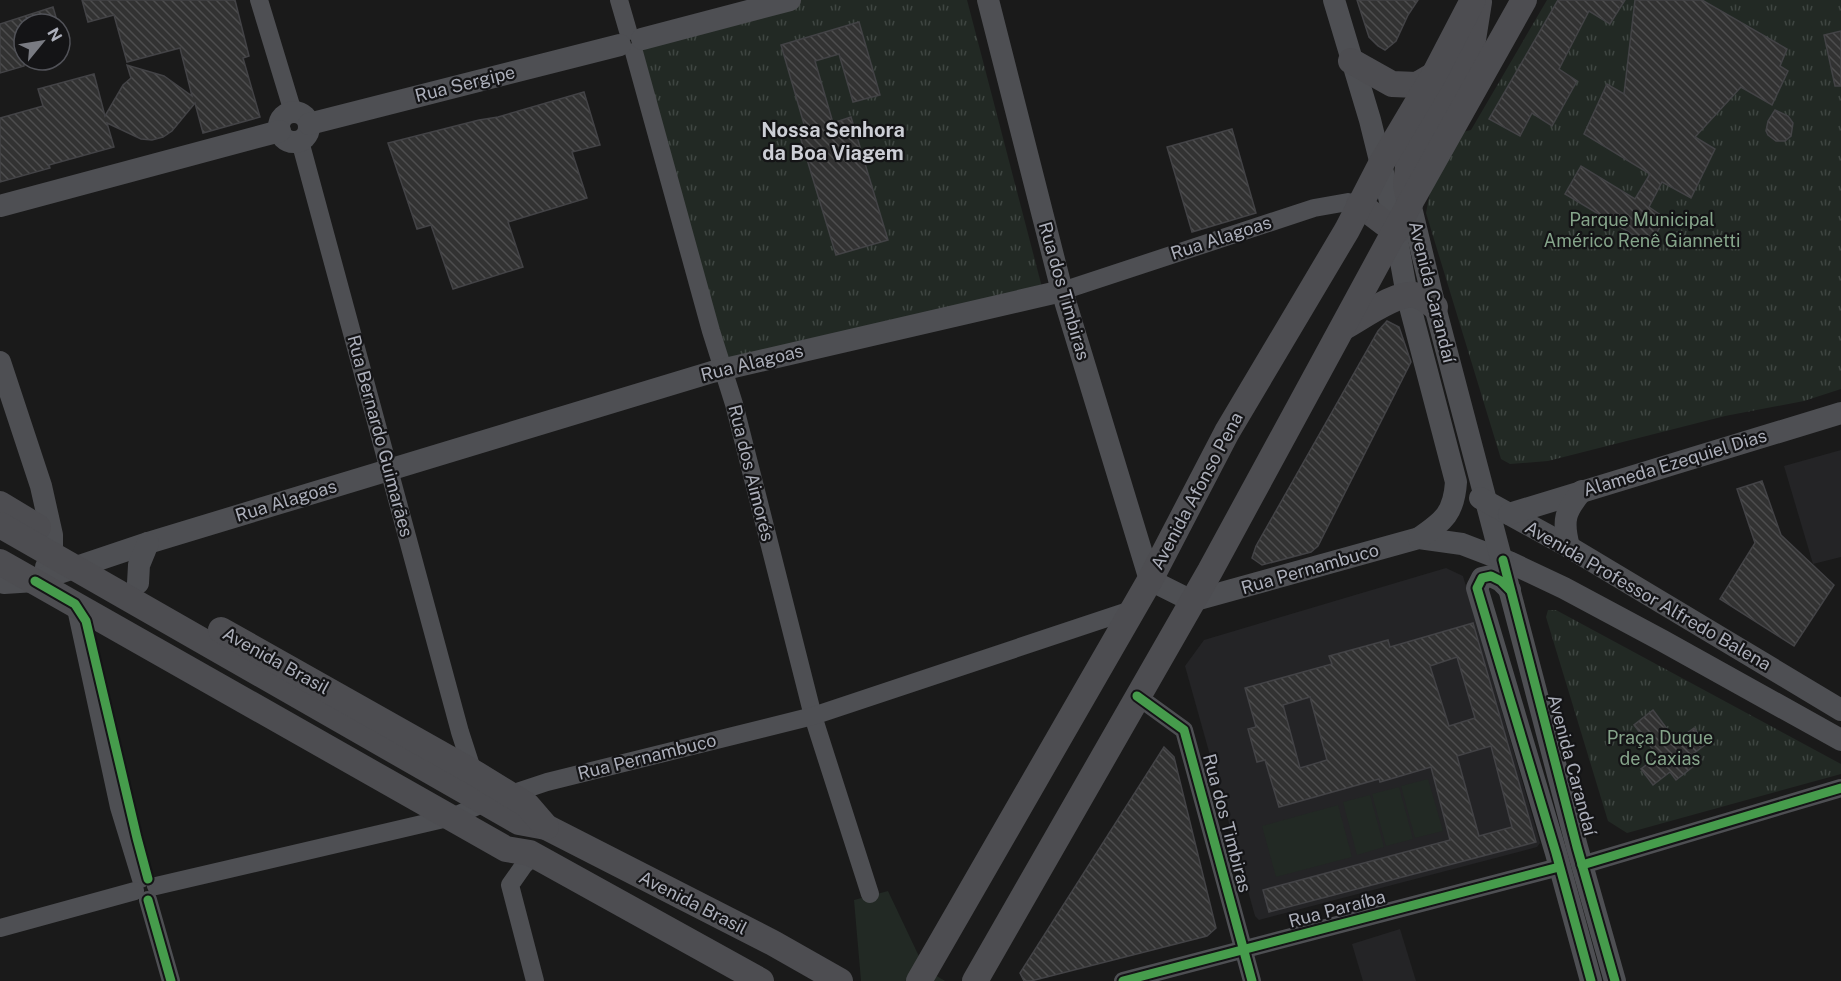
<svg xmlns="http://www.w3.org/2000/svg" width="1841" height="981" font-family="'Public Sans',sans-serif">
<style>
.built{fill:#242426}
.park{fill:url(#park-tufts)}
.pitch{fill:#222924}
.building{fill:url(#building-back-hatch);stroke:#434346;stroke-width:1.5;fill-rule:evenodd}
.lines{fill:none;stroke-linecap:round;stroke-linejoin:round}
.minor{stroke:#4e4f53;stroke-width:18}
.tertiary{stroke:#4e4f53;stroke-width:22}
.secondary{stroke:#4d4d51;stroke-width:26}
.cycleway-casing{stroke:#141416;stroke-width:13}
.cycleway{stroke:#469c4c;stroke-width:9}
.labels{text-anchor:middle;stroke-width:4.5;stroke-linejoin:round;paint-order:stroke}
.street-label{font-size:18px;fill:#acafba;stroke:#141416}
.park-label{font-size:18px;fill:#85a48a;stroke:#141416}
.neighbourhood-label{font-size:20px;font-weight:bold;fill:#cdcfd6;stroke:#141416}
</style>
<defs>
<pattern id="park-tufts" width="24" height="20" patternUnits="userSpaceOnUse" patternTransform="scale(1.5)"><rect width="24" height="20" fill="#222924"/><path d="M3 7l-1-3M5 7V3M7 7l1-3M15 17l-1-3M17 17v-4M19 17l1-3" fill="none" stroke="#3f4642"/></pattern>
<pattern id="building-back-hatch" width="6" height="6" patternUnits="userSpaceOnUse" patternTransform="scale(1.5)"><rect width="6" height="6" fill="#323232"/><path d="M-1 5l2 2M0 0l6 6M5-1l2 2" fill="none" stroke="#4d4d4e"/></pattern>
</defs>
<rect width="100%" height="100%" fill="#1a1a1a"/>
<g class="built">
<path d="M1841,450V557L1813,564L1784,466Z"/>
<path d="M1446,568L1463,576L1540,843L1537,847L1259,920L1255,916L1185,666L1204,640Z"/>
<path d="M1400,929L1416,981H1363L1352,944Z"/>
</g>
<g class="park">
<path d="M790,0H967L1044,295L736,371L721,352L676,205L641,43Z"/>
<path d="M1547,0H1841V389L1804,401L1725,416L1548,461L1510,464L1501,459L1426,213L1432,182L1458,133L1471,130Z"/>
<path d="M1548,610H1556L1841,764V774L1627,833L1608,821L1546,617Z"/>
</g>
<g class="pitch">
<path d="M1428,779L1443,831L1415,838L1401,786Z"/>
<path d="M1399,787L1413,839L1386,846L1372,794Z"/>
<path d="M1370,795L1384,847L1357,855L1343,802Z"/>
<path d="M1338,805L1352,857L1276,877L1262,826Z"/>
<path d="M888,891L925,969L945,981H861L854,900Z"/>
</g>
<g class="building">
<path d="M82,0H235L249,56L243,58L260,117L203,133L195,103L172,131L163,137L152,140L141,139L107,123L114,147L49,165L50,168L0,182V118L43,106L38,89L94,74L105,116L123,85L131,78L127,65L164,76L192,96L180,48L127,62L114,15L88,22Z"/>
<path d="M1357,0H1418L1408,15L1396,41L1385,50L1378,46L1369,37Z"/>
<path d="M1558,0H1625L1610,24L1589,11L1559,69L1577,81L1552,126L1532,113L1520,136L1489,119Z"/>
<path d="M1635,0H1702L1787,49L1780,66L1788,71L1772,105L1741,87L1695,137L1715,149L1691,198L1662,182L1649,207L1665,218L1650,245L1565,194L1581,166L1635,199L1650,174L1584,134L1607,84L1624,94Z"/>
<path d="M53,7L58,24H24V66L0,73V24Z"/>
<path d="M859,22L880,95L853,102L839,54L815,61L833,123L851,117L888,240L836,255L799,133L806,131L781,45Z"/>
<path d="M1841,31V86H1835L1824,35Z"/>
<path d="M584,92L600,145L572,152L587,198L508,222L523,267L453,289L431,225L417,229L388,143L479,120L498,117Z"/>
<path d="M1775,110L1788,116L1793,123L1791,136L1785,141H1776L1768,135L1766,131L1768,121Z"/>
<path d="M1232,129L1256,213L1192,232L1167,147Z"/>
<path d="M1387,321L1399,327L1411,362L1318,546L1311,552L1262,565L1252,558L1256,546L1378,331Z"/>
<path d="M1762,481L1781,535L1834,585L1794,646L1720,599L1755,543L1737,489Z"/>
<path d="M1473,623L1536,842L1269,912L1263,890L1450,840L1431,767L1380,782L1379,779L1279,807L1265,760L1257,762L1248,729L1256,727L1245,688L1332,664L1329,656L1388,640L1390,647ZM1457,657L1475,718L1449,726L1430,666ZM1310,697L1327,760L1300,768L1283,705ZM1491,746L1512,827L1479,836L1457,756Z"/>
<path d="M1653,710L1676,741L1694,728L1706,744L1689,757L1695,765L1676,780L1670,772L1653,785L1641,769L1658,756L1634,725Z"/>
<path d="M1164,747L1174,757L1216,928L1207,936L1031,981H1024L1020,973Z"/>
</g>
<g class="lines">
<g class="minor">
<path d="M259,0L293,112"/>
<path d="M619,0L628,31"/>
<path d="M634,52L711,331L734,404L813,716L870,894"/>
<path d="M300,141L460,732L473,772"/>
<path d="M1062,291L1314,208L1348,202L1359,204"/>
<path d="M75,604L119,807L141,879"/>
<path d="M1137,696L1184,730L1252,981"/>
<path d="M534,856L524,865L510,885L535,981"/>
<path d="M1582,865L1841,788"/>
<path d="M156,886L452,817L487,802L547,782L813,716L1134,609"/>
<path d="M148,900L171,981"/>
<path d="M0,928L135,891"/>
<path d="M1123,981L1559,867"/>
</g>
<g class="tertiary">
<path d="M988,0L1062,291L1150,580L1192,601L1419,538L1462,544L1509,562L1564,588L1663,641L1841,740"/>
<path d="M1334,0L1370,120L1390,201L1407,295L1456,482C1454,513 1444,521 1419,538"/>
<path d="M642,39L790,0"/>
<circle cx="294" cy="127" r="15"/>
<path d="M309,124L620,45"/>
<path d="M1410,203L1435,307L1577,847L1615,981"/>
<path d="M0,206L280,131"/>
<path d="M0,362L41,486L52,535V555L46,567"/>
<path d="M1480,498L1569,547L1841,710"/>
<path d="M1509,514L1841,413"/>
<path d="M1569,547C1562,520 1565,511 1582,491"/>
<path d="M4,583L35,581L148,543L712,372L1062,291"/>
<path d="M138,583L139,565L148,543"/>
<path d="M1510,590L1501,581L1491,576L1482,578L1477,588L1556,853L1591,981"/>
</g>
<g class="secondary">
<path d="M1351,61L1392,84L1417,85L1434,75"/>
<path d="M1410,203L1406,185L1409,158L1472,46L1479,2"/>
<path d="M1359,204L1396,232"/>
<path d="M1344,327C1361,318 1396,292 1414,295C1423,296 1429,302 1435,307"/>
<path d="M0,504L38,527"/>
<path d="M0,525L519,822L546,827L773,943L840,981"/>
<path d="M0,562L506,849L530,853L761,981"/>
<path d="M221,630L473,772L527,805L546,827"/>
<path d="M919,981L1150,580L1227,432L1347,230L1381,164L1434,75L1473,0"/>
<path d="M975,981L1210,571L1410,203L1524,0"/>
</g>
<defs>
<g id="cycleway">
<path d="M1503,560L1577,847L1615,981"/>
<path d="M35,581L75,604L86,621L137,838L148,879"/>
<path d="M1510,590L1501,581L1491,576L1482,578L1477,588L1556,853L1591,981"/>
<path d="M1137,696L1184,730L1252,981"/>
<path d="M1582,865L1841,788"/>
<path d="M148,900L171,981"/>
<path d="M1123,981L1559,867"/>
</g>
</defs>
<use href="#cycleway" class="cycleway-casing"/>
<use href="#cycleway" class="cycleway"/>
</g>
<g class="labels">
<g class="street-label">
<text transform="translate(465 84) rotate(-14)" y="6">Rua Sergipe</text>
<text transform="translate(1221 238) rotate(-18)" y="6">Rua Alagoas</text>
<text transform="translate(1064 291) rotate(74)" y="6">Rua dos Timbiras</text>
<text transform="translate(1432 292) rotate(76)" y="6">Avenida Carandaí</text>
<text transform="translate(752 363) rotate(-14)" y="6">Rua Alagoas</text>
<text transform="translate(380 436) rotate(75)" y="6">Rua Bernardo Guimarães</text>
<text transform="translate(1675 463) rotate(-17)" y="6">Alameda Ezequiel Dias</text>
<text transform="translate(751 473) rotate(76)" y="6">Rua dos Aimorés</text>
<text transform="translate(1197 491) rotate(-62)" y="6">Avenida Afonso Pena</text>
<text transform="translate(286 501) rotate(-17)" y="6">Rua Alagoas</text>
<text transform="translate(1310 569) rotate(-16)" y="6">Rua Pernambuco</text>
<text transform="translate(1648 596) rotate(30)" y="6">Avenida Professor Alfredo Balena</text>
<text transform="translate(276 661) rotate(29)" y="6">Avenida Brasil</text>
<text transform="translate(647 757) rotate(-14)" y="6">Rua Pernambuco</text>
<text transform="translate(1572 765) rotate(75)" y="6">Avenida Carandaí</text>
<text transform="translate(1227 823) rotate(75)" y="6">Rua dos Timbiras</text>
<text transform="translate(693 903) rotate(27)" y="6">Avenida Brasil</text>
<text transform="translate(1337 909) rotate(-15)" y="6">Rua Paraíba</text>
</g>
<g class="park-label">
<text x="1642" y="226">Parque Municipal<tspan x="1642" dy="21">Américo Renê Giannetti</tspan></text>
<text x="1660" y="744">Praça Duque<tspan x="1660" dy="21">de Caxias</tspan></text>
</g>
<g class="neighbourhood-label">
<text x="833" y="137">Nossa Senhora<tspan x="833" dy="23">da Boa Viagem</tspan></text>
</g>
</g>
<g transform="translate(42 42) rotate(60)"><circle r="28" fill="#141416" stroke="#515258" stroke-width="1.5"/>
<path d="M0-4.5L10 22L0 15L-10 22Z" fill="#797b82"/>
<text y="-9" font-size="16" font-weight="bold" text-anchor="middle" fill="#acafba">N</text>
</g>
</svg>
